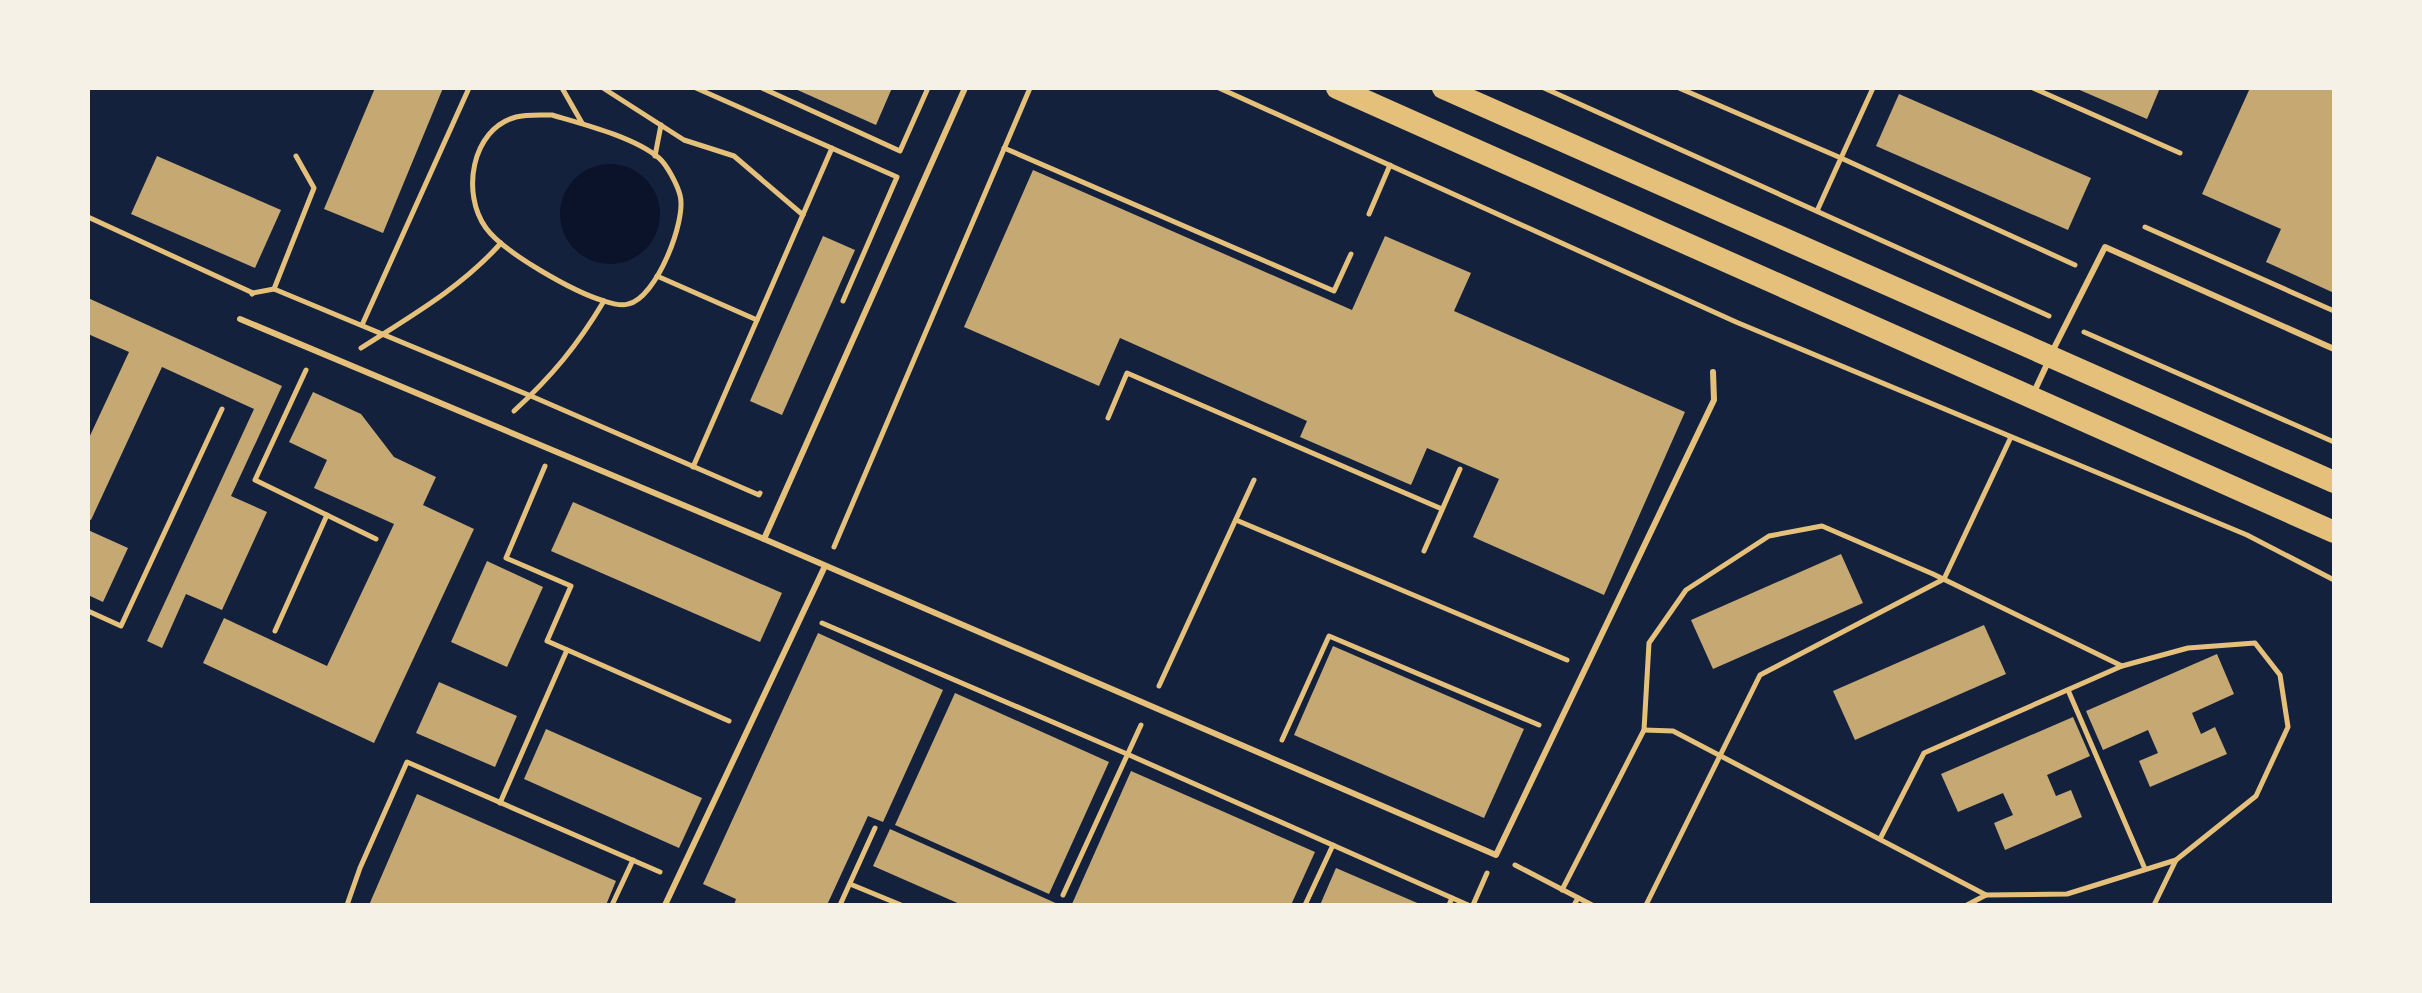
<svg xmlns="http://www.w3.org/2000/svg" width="2422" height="993" font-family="'Fira Sans Condensed',sans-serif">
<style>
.water{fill:#0b132b}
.building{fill:#c6a872}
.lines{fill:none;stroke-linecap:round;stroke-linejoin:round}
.path{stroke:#e5c07b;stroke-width:5}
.service{stroke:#e5c07b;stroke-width:6}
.trunk{stroke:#e5c07b;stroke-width:22}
</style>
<rect width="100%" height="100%" fill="#14213d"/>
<circle class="water" cx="610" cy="214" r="50"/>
<g class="building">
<path d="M375,88H443L383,233L324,209Z"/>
<path d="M793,88H892L876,125Z"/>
<path d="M2075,88H2160L2147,119Z"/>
<path d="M2250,88H2334V293L2266,262L2281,229L2202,194Z"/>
<path d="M1899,94L2091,178L2068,230L1876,146Z"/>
<path d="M157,156L281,210L255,268L131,214Z"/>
<path d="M1033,170L1352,310L1385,236L1471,273L1454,311L1685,412L1604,595L1473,537L1499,479L1427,448L1411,485L1300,437L1307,421L1120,338L1099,386L964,327Z"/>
<path d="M823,236L855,250L782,415L750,401Z"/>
<path d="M88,298L282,386L231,496L267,512L222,610L186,594L162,648L147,641L254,409L162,367L91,520L88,519V440L129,352L88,334Z"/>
<path d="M313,392L361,414L394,457L436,477L423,505L474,529L374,743L203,663L224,618L327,666L394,524L314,488L327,460L289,442Z"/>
<path d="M573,502L782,593L760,642L551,551Z"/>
<path d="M88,530L128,548L103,602L88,595Z"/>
<path d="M1841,554L1863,603L1713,669L1691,620Z"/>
<path d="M487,561L543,587L507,667L451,642Z"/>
<path d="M1984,625L2006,674L1855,740L1833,691Z"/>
<path d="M818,633L943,690L883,822L868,816L827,905H734L736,899L703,884Z"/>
<path d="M1333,646L1524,729L1484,818L1294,735Z"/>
<path d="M2217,654L2234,694L2192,713L2201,734L2215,727L2227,754L2150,787L2139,761L2158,753L2148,730L2103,750L2086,711Z"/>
<path d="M439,682L517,716L495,767L416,733Z"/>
<path d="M955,693L1109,762L1049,894L895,825Z"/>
<path d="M2073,717L2090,756L2047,775L2056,796L2071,790L2082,817L2005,850L1994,823L2013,815L2003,793L1958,812L1941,774Z"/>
<path d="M546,729L702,798L679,848L524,779Z"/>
<path d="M1131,771L1315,852L1291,905L1072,904Z"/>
<path d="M417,794L616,881L606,905H369Z"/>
<path d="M890,829L1060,905H962L873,866Z"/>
<path d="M1336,868L1422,905H1320Z"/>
</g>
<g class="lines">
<g class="path">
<path d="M562,88L582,123"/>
<path d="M603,88L684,140L734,156L803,215"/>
<path d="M696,88L897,177L843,301"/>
<path d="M762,88L900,151L928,88"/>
<path d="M1219,88L1736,322L2247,535L2334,580"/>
<path d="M1544,88L2049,316"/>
<path d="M1679,88L1841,158L1817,211"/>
<path d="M1873,88L1841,158L2075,265"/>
<path d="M2033,88L2180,153"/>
<path d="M552,115C583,124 634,137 659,158C667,165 677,184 680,195C687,220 656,299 628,304C622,306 610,303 604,301C574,292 504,253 486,228C461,194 471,129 516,117C527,114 541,115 552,115Z"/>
<path d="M1004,148L1334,291L1351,254"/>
<path d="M655,156L661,125"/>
<path d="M1369,214L1390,165"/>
<path d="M88,217L253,293L252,294"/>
<path d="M2145,227L2334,311"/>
<path d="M657,276L757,320"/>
<path d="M274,289L314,188L296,156"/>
<path d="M253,293L274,289L531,396L759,495L760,493"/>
<path d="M362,325L469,88"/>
<path d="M2084,332L2334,442"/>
<path d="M361,348C411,316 462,287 501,243"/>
<path d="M306,370L255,480L376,539"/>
<path d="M514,411C552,376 577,346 604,301"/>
<path d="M1108,418L1127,373L1442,509"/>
<path d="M545,466L506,558L571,586L547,641L729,721"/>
<path d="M693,467L832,148"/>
<path d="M1236,520L1567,660"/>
<path d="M834,547L1030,88"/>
<path d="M1424,551L1460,469"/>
<path d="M88,611L121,626L222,409"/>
<path d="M822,623L1127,754L1468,905"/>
<path d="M275,631L327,515"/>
<path d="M1159,686L1254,480"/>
<path d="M2068,690L2145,869"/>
<path d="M1644,730L1673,731L1986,895L1967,905"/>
<path d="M1282,740L1329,636L1539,725"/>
<path d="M500,803L567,650"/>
<path d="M1515,865L1592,905"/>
<path d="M850,884L901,905"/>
<path d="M1562,890L1644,730L1649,643L1686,590L1769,536L1822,526L1933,574L2122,666L1924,753L1880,839"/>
<path d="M1063,895L1141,725"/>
<path d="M1986,895L2067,894L2176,860L2256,796L2288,727L2280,675L2255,643L2188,648L2122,666"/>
<path d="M347,905L360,868L407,762L660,872"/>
<path d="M612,905L633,860"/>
<path d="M840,905L875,828"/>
<path d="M1305,905L1333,845"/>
<path d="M1449,905L1452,898"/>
<path d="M1473,905L1487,873"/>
<path d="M1574,905L1578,898"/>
<path d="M1646,905L1760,675L1944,579L2011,437"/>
<path d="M2154,905L2176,860"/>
</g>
<g class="service">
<path d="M240,319L764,539L1496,855L1714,400L1713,372"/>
<path d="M2052,352L2105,247L2334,349"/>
<path d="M2034,392L2048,362"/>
<path d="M764,539L965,88"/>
<path d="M665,905L825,566"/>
</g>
<g class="trunk">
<path d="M1337,88L2334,532"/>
<path d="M1443,88L2334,482"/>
</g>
</g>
<rect width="2422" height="993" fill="none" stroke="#f6f1e7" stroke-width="180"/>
</svg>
